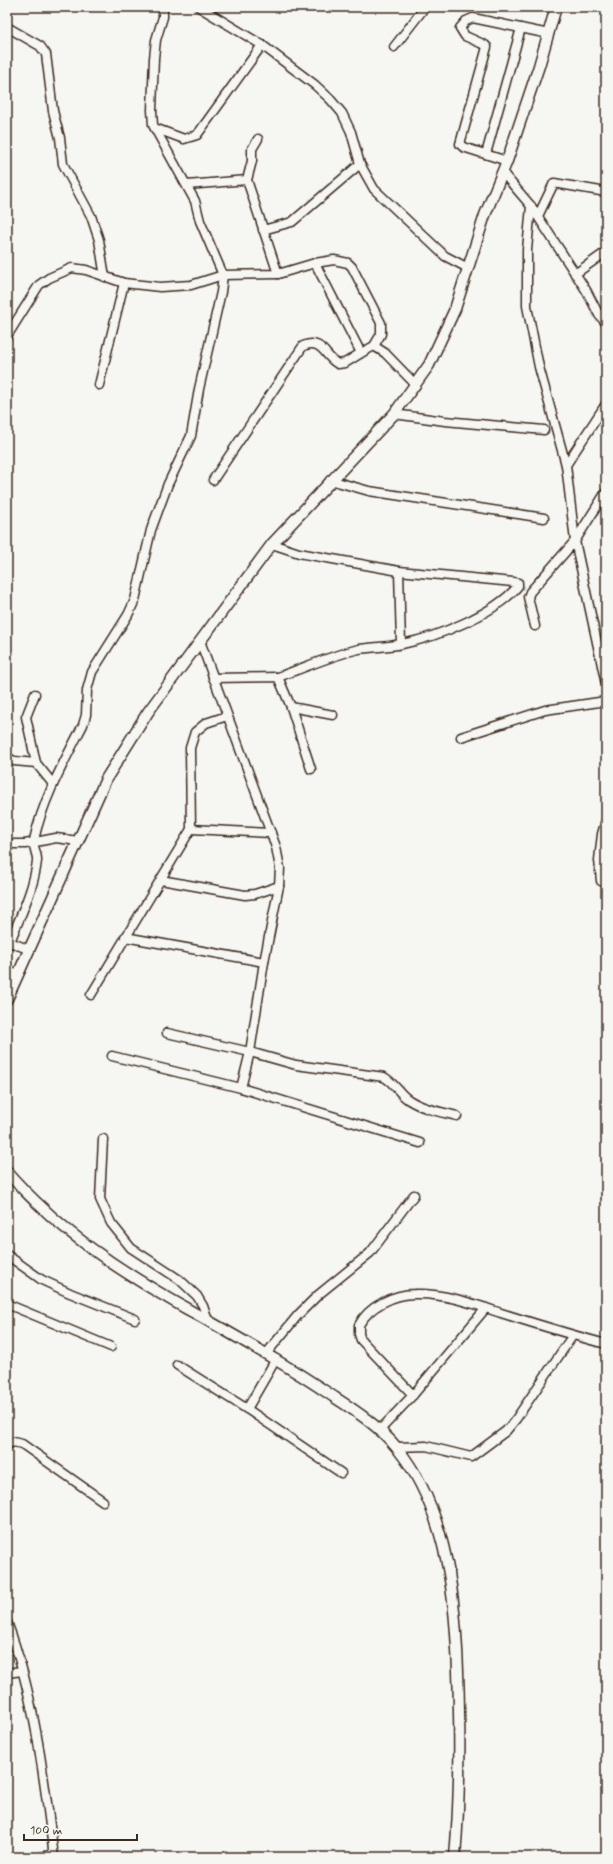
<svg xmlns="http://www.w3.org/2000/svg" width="613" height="1864" font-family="Mynerve,sans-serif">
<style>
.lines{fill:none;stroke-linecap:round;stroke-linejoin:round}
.minor-casing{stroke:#3b2a1e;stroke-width:11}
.major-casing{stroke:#3b2a1e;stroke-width:13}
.minor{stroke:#f6f6f2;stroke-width:8}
.major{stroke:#f6f6f2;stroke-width:10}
</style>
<rect width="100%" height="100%" fill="#f6f6f2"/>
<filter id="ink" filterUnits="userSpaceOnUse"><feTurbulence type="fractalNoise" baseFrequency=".025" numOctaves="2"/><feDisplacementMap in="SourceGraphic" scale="8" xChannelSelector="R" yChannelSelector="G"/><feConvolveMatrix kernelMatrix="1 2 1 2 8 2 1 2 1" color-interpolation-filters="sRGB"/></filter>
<g filter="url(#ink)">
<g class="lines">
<defs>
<g id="minor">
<path d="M199,7L262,45L315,85L330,99L342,113L351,132L360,164L374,189L445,256L468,268"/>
<path d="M7,27L40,46L46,54L53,111L60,138L63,164L91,216L99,240L105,277"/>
<path d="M394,47L425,7"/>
<path d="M157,129L184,139L197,135L262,45"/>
<path d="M258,139L252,149V161L247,180L278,274"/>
<path d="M486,154L521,28"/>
<path d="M507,161L463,147L460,144L487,47L485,45L465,36L460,28L466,21L473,18L549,34"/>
<path d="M502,172L531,206L586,290L599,315L606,323"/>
<path d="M187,185L247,180"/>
<path d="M531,206L527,250V306L539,367L566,465L575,541L606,684"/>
<path d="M538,216L554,183L606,192"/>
<path d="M263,230L292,222L360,164"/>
<path d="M315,263L361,353L374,346L385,353L416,385"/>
<path d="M575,274L606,252"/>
<path d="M7,336L39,285L49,278L72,268L86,270L124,283L160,287L191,285L223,275L278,274L315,263L334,260L348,263L352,267L381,323V334L374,346"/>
<path d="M99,385L124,283"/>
<path d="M394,414L445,421L544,430"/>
<path d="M566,465L606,404"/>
<path d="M213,480L303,346C323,338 324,357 338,364L345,363L361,353"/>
<path d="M330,480L369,491L544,518"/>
<path d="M272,544L299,553L399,571L513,582L518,583V586C495,614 437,637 402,644C388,647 373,647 359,649C332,655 304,668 278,677"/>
<path d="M399,571L401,644"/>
<path d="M535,626L528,597L530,592L575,541L606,492"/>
<path d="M213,678L278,677L291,707L311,769"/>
<path d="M35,694L26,717L36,763L53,784"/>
<path d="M291,707L333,715"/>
<path d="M461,737L545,710L606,701"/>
<path d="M7,757L14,761L36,763"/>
<path d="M606,820L602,834L599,860L601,881L606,883"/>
<path d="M191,829L271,833"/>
<path d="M7,846L11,844H25L56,838L78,841"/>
<path d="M161,880L245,895L255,894L279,886"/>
<path d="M125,937L264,962"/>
<path d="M10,942C20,916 34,889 37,861C38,854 32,847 34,840C43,799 64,762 83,725L86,715L87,690L92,672L128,615L135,600L151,530L168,484L191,436L199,389L221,292L223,275L200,221L195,201L153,125L152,110L154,58L156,40L163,17V7"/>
<path d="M7,945L10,942L30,950"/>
<path d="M7,969L17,976"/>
<path d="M91,995L191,829L190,748L195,732L206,723L227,716"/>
<path d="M167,1033L250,1052L296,1065L384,1077C395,1083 399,1094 409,1100C423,1109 441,1112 457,1116"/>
<path d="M112,1056L241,1088L250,1052L264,962L279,886L280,868L276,847L200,641"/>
<path d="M241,1088L420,1143"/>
<path d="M103,1139L100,1199L111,1223L131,1248L180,1280L197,1296L203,1306L208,1321"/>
<path d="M7,1255L42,1280L70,1293L135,1319"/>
<path d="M7,1304L111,1347"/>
<path d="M266,1354L298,1315L318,1295L370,1253L414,1195"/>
<path d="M177,1365L247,1409L341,1473"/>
<path d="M413,1395L361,1340L359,1334V1325C369,1306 394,1294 415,1294C444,1293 474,1304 501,1313C536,1324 571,1335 606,1344"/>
<path d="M247,1409L276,1359"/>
<path d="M380,1430L413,1395L486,1308"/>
<path d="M7,1445L13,1442L22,1444L103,1501"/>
<path d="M397,1447L426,1446L471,1457L506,1431L516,1419L573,1335"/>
<path d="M7,1622C35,1697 44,1778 54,1857"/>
<path d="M7,1673L22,1671"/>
<path d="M40,1857L53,1854"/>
</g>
<g id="major">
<path d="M7,999L106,779L148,712L272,544L394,414L429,365L455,309L485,215L507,161L539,66L556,7"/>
<path d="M7,1171C15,1182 25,1191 35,1201C83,1248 139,1282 198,1315C244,1341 290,1367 334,1397C356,1411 380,1427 397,1448C454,1517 458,1626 459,1712C460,1761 459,1809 455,1857"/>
</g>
</defs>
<use href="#minor" class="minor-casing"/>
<use href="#major" class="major-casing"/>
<use href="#minor" class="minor"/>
<use href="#major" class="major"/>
</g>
</g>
<rect width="613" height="1864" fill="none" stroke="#f6f6f2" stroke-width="24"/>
<rect x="12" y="12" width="589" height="1840" fill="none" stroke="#3b2a1e" stroke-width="1.5" filter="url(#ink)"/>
<path d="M24 1834v6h113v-6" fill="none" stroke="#3b2a1e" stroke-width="2"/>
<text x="30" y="1834" font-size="12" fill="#3b2a1e" stroke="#f6f6f2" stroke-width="3" paint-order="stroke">100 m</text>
</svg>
